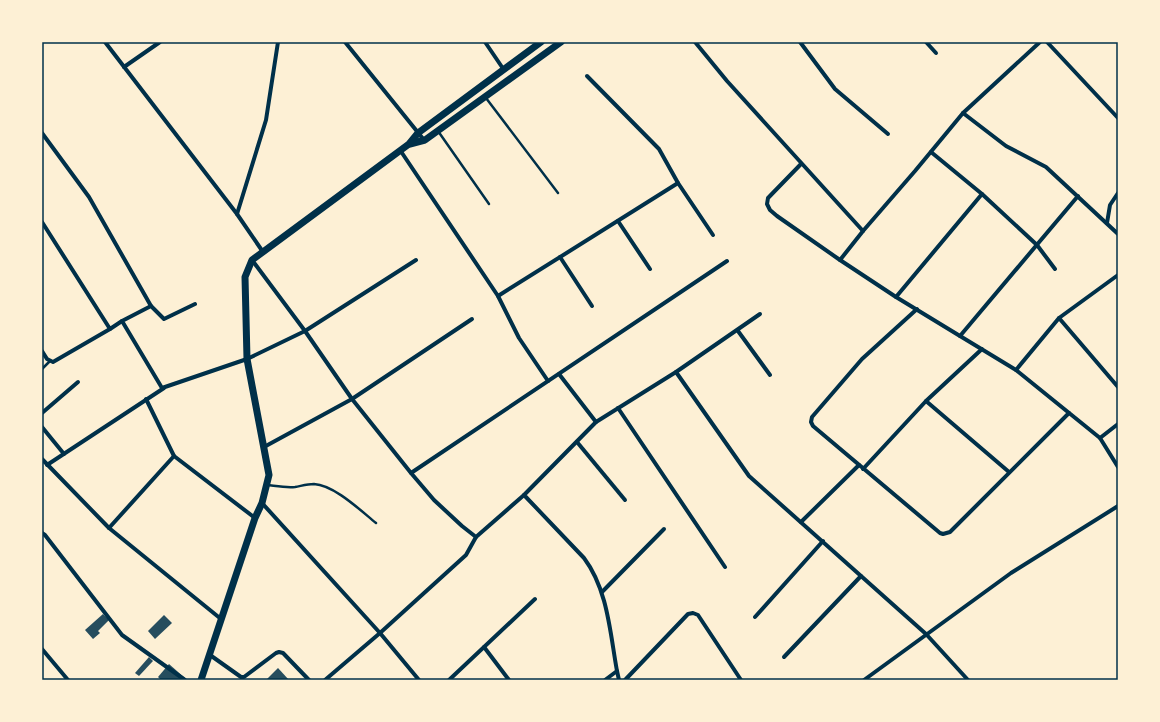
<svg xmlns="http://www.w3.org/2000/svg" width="1160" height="722" font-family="'Source Serif 4',serif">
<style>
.building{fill:#264d5e}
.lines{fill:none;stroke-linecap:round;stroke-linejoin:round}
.service{stroke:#003049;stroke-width:2.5}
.minor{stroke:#003049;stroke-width:4}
.secondary{stroke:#003049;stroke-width:7}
.neatline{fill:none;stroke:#003049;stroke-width:1.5}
</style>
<rect width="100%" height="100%" fill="#fdf0d5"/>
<g class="building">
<path d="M103,614L109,620L98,631L100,633L93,639L85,630Z"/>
<path d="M164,615L172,623L155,639L148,631Z"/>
<path d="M149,657L153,661L139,676L135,673Z"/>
<path d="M169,664L186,679L185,680H161L158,677Z"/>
<path d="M278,668L289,680H266Z"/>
</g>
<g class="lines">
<g class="service">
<path d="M486,98L558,193"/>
<path d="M438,131L489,204"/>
<path d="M42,369L50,361"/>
<path d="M267,485C276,486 286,488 295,487C301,486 307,484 314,484C334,485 360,510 376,523"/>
</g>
<g class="minor">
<path d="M105,42L237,214L263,252"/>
<path d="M345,42L424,140"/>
<path d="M485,42L504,70"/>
<path d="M695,42L727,81L863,231L915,171L963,113L1040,42"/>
<path d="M800,42L835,89L888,134"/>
<path d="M926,42L936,53"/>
<path d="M1047,42L1118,118"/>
<path d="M124,67L160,42"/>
<path d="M587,76L659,149L678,183L713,235"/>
<path d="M963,113L1006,146L1046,167L1118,234"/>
<path d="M42,133L89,197L151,306"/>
<path d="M400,150L498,296L519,338L548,381"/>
<path d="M931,152L982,194L1037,245L1055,269"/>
<path d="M801,164L768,198L767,204L770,210L777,216L840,260"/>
<path d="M237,214L266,120L278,42"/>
<path d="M618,221L650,269"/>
<path d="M42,222L110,329L122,321"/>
<path d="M1107,223L1110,205L1118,193"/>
<path d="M863,231L840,260L896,297L960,336"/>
<path d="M560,257L592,306"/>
<path d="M252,260L305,331L352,399L411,473L434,500L462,526L476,537L524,495"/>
<path d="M1118,275L1059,318L1016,370L1100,438L1118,424"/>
<path d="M498,296L678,183"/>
<path d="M896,297L982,194"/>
<path d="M195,304L164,319L151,306L122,321L162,388L247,359L305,331L416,260"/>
<path d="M917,309L862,359L812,417L811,422L813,426L940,533L943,534L950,532L1069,413"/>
<path d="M1059,318L1118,387"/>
<path d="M738,331L770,375"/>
<path d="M42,351L47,359L53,362L110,329"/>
<path d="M1016,370L960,336L1078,196"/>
<path d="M676,372L749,476L926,634L968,680"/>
<path d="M559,374L596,422L676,372L760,314"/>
<path d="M146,399L174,456"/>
<path d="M926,401L1009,472"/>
<path d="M618,408L725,567"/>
<path d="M42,413L78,382"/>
<path d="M596,422L524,495L584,558C608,590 610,633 617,671L619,680"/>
<path d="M42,427L64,454"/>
<path d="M1100,438L1118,467"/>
<path d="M577,442L625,500"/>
<path d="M264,447L352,399L472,319"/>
<path d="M42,459L109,528L221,619"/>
<path d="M47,465L164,388"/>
<path d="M863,469L926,401L982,349"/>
<path d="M411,473L727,261"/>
<path d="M262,503L380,633L419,680"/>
<path d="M801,522L859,465"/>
<path d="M109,528L174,456L255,518"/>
<path d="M42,533L45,535L122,635L185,680"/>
<path d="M602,592L664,529"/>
<path d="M755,617L823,541"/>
<path d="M484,647L509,680"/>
<path d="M42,649L68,680"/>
<path d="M210,655L241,677H244L276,653L279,652L283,653L309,680"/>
<path d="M784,657L861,576"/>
<path d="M325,680L380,633L466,555L476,537"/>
<path d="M449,680L535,599"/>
<path d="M605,680L617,671"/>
<path d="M625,680L688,614L693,613L698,615L741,680"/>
<path d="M864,680L1011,573L1118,506"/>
</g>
<g class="secondary">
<path d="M410,144L425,140L561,42"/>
<path d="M201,680L255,518L262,503L269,475L247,359L245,277L252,260L409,144L418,133L541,42"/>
</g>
</g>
<rect width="1160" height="722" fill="none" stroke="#fdf0d5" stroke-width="86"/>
<rect x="43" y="43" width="1074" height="636" class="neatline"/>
</svg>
